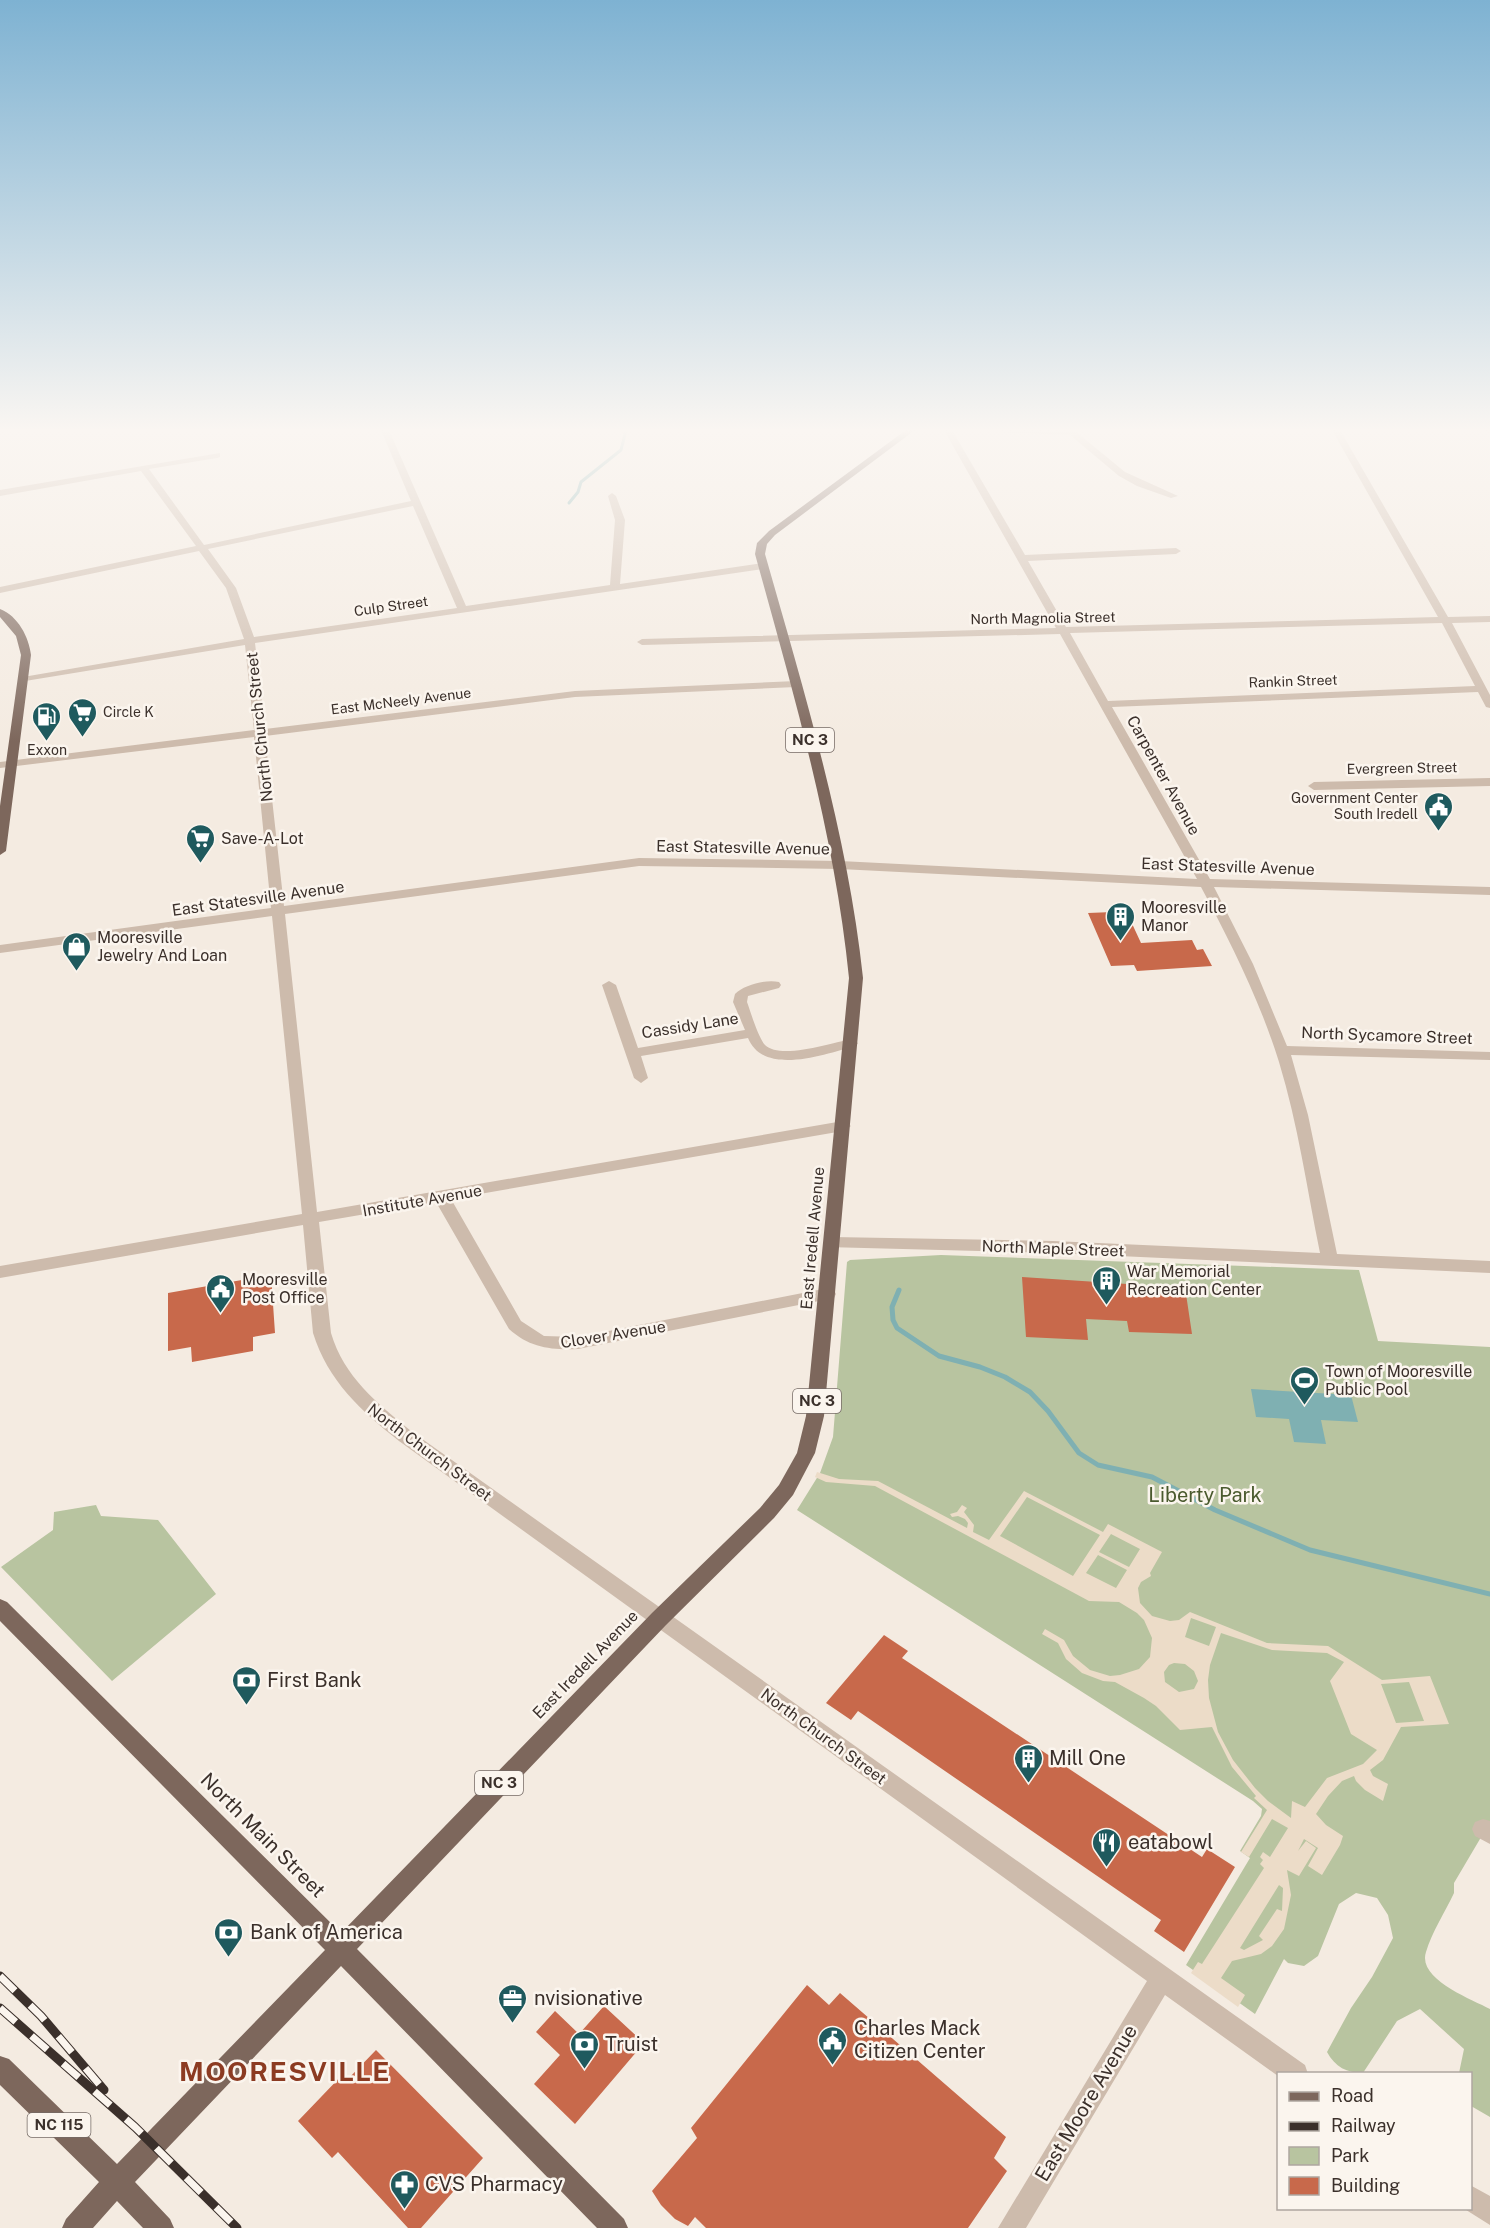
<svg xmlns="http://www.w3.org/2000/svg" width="1490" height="2228" font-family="'Public Sans',sans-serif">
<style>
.green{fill:#b8c4a0}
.plaza{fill:#ecdcc8;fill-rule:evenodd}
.water{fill:#7fb0b2}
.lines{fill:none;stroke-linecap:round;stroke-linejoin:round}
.stream-far1{stroke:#7fb0b2;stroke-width:3}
.stream{stroke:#7fb0b2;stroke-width:5}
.building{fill:#c8694b}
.minor{fill:#cdbbac;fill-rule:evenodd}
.major{fill:#7d675c;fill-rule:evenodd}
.rail-casing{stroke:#3b302b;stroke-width:9}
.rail{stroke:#fbf5ee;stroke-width:7;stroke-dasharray:21;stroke-linecap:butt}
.labels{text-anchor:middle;stroke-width:5;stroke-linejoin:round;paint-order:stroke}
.far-street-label{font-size:14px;fill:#3b302b;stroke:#fbf5ee}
.far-poi-label{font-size:14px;fill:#3b302b;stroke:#fbf5ee;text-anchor:start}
.shield{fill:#fbf5ee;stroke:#756b66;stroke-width:1.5}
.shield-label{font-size:15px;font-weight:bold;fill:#3b302b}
.street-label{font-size:16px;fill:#3b302b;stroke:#fbf5ee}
.poi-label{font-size:16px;fill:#3b302b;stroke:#fbf5ee;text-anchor:start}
.near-park-label{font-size:20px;fill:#4a5a2e;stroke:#fbf5ee}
.near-poi-label{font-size:20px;fill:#3b302b;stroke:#fbf5ee;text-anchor:start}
.near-street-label{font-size:20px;fill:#3b302b;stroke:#fbf5ee}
.near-district-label{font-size:27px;font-weight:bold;letter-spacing:1.5px;fill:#8c3b22;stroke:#fbf5ee}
</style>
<rect width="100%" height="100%" fill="#f4ebe1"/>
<g class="green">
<path d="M941,1255L1359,1270L1378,1341L1490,1347V1822L1454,1883V1893C1445,1912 1432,1932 1426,1952C1417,1979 1471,1999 1490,2009V2117L1471,2106L1470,2074L1459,2073L1464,2049L1420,2009L1397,2021L1363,2073C1347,2073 1335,2067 1327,2052L1351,2008L1372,1977L1393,1938L1388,1915L1377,1898L1356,1893L1339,1904L1318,1956L1304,1966L1288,1963L1284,1959L1255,2014L1186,1965L1250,1858L1240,1851L1261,1816L1262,1809L1253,1801L797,1510L820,1473L833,1437L847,1262L850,1260Z"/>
<path d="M96,1505L101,1516L158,1520L216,1594L112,1681L1,1567L53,1530L54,1512Z"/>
</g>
<path class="plaza" d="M817,1472L839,1479L878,1481L967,1528L968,1523L965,1519L958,1516L952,1517L950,1514L957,1512L962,1505L967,1508L964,1512L974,1525L973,1532L989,1540L1024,1491L1103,1532L1108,1524L1162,1552L1150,1573L1151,1576L1141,1582L1138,1588L1140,1603L1152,1616L1170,1621L1179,1620L1190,1612L1267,1643L1328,1646L1382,1680L1430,1676L1449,1724L1401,1727L1383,1760L1370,1770L1373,1776L1388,1784L1383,1801L1365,1790L1356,1781L1354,1776L1342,1781L1328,1796L1316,1814L1326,1825L1343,1836L1340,1845L1322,1875L1308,1866L1318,1848L1304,1839L1298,1851L1306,1841L1316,1848L1299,1876L1287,1870L1291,1895L1284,1929L1272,1946L1261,1954L1232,1961L1221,1978L1245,1995L1238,2007L1191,1973L1198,1962L1202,1964L1264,1868L1260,1864L1263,1860L1260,1857L1263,1852L1270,1857L1288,1828L1272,1819L1249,1857L1241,1852L1267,1810L1254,1798L1256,1796L1232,1767L1212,1727L1180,1730L1156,1706L1144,1698L1115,1682L1103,1681L1082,1673L1066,1659L1058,1643L1042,1634L1045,1629L1064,1640L1073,1656L1090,1670L1110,1676L1120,1675L1139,1669L1150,1657L1152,1638L1144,1620L1137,1613L1119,1602L1089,1601L875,1486L826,1482L815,1477ZM1027,1497L1100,1535L1073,1576L1000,1536ZM1111,1534L1140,1549L1129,1567L1099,1552ZM1098,1555L1127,1570L1116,1588L1086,1573ZM1191,1618L1216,1627L1209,1646L1185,1637ZM1221,1633L1272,1650L1327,1653L1344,1662L1330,1681L1351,1734L1377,1750L1363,1764L1327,1778L1305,1807L1292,1801L1291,1818L1268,1801L1255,1788L1233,1760L1218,1732L1209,1698L1208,1680L1210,1665ZM1174,1663L1185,1664L1194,1671L1198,1681L1194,1689L1179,1692L1165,1682L1164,1672L1169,1665ZM1409,1682L1424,1721L1396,1723L1381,1684ZM1279,1885L1283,1888L1282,1911L1277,1909L1259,1936L1263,1940L1244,1950L1240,1948Z"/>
<path class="water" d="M1251,1389L1351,1395L1358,1422L1321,1420L1326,1444L1294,1442L1289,1419L1256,1417Z"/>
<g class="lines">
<path class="stream-far1" d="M569,503L578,492L581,482L621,450L626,430"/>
<path class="stream" d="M899,1290L892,1307L893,1320L897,1328L939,1356L980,1367L1005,1377L1030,1392L1048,1411L1079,1453L1098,1465L1152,1477L1215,1510L1310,1550L1490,1594"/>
</g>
<g class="building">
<path d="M1113,912L1117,915H1128L1141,943L1192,940L1197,950L1203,949L1212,966L1137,971L1134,965L1111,966L1088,913Z"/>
<path d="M271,1275L275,1333L253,1337V1351L192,1362L191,1347L168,1351V1293Z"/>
<path d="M1022,1277L1142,1285L1143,1291L1186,1294L1192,1334L1129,1332L1127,1321L1086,1319L1088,1340L1026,1337Z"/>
<path d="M884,1635L908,1651L902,1658L1202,1857L1207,1849L1235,1867L1184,1952L1154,1931L1161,1920L858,1711L851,1720L826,1703Z"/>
<path d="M807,1985L829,2005L840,1993L1006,2137L994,2158L1007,2171L968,2228H706L695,2217L688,2226L675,2219L661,2205L652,2191L697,2138L691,2128Z"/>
<path d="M604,2006L644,2043L575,2124L534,2084L560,2055L536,2032L555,2011L579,2034Z"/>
<path d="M376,2050L483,2158L421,2228H408L338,2152L332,2158L298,2121L344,2073L349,2078Z"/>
</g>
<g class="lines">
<g class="minor">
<path d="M381,430H389L466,606L610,585L615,520L608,496L612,493L616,496L625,520L620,584L763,563L768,566L763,569L255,643L265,729L575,691L796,681L801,684L796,687L575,697L265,736L284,906L639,858L840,861L1197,879L1060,634L642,645L637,642L642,639L1056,628L944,430H952L1025,555L1176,548L1181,551L1176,554L1028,561L1066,627L1438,617L1332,430H1340L1448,617L1490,616V622L1452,623L1490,695V708L1486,707L1478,692L1112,707L1210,879L1490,887V895L1214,887L1253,964L1287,1046L1490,1052V1060L1291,1055L1308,1115L1337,1254L1490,1261V1273L1053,1253L826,1247L824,1243L826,1239L832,1237L1053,1241L1320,1253C1307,1189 1298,1124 1279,1062C1260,1001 1231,943 1201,887L840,869L639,866L285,914L317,1212L843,1121L851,1126L843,1131L451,1199L521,1321L544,1336L578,1337L828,1288L834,1290L836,1294L834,1298L578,1349C551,1350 530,1348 509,1329L436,1202L319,1222L331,1333C344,1377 377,1403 411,1431L1305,2065L1308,2074H1278V2076L1165,1995L1026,2228H998L1147,1981L399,1441C361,1411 328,1381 313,1333L303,1225L0,1278V1266L302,1214L272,916L0,953V945L271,908L254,737L0,768V762L254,730L245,645L19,682L18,680L23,677L244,639L226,588L199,551L0,593V587L196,546L141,471L0,496V490L220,453V457L217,458L149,469L204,545L411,501ZM413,506L457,608L254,637L236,588L208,549ZM1442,623L1475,686L1108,701L1070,633Z"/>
<path d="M995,430L1075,431L1125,472L1178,496L1171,498L1137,486L1119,476L1070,435L999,432Z"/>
<path d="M1484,430H1490V432H1485Z"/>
<path d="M1490,778V786L1314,790L1308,786L1314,782Z"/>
<path d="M609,981L616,985L638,1048L745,1030L733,1002L735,994C744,985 766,979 779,982L781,985L779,988L748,996L747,1002C751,1013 758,1037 765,1045C780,1060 832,1043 851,1039L858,1043L856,1046C825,1054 764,1077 748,1038L641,1056L648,1078L641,1083L634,1078L602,985Z"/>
<path d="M1483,1819L1490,1821V1844L1475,1836L1472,1829L1475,1822Z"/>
<path d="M1470,2185L1490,2196V2225L1463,2208H1470Z"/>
</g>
<g class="major">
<path d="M906,430H915L775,535L767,544L765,554C804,691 848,836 863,978L824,1416L815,1453L793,1495L774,1518L666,1625L357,1949L624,2219L628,2228H597L341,1966L135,2182L170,2219L174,2228H143L117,2201L93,2228H62L66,2219L99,2182L0,2085V2056L9,2059L117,2164L325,1950L0,1621V1599L7,1602L341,1933L652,1613L760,1508L779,1485L797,1453L806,1416L849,978C835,836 793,691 755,554L757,543L769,531Z"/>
<path d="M0,609C18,616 29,637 31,655L6,851L0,855V806L21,655L16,636L0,617Z"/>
</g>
<defs>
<g id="rail">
<path d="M0,1976L41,2016L104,2090"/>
<path d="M0,2008L135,2127L237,2228"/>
</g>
</defs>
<use href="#rail" class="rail-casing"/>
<use href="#rail" class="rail"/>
</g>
<linearGradient id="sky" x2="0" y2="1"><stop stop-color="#7eb2d2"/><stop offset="0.58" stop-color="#faf6f2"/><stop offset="1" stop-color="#faf6f2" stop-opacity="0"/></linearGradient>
<rect width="1490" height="742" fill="url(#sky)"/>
<defs>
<symbol id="supermarket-pin" viewBox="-11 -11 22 30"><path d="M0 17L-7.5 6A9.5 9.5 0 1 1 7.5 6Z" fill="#1f5a5e" stroke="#fbf5ee"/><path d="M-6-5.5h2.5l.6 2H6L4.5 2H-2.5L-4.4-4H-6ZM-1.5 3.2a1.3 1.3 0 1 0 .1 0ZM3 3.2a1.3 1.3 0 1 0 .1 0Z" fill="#fff"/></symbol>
<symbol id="fuel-pin" viewBox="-11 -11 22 30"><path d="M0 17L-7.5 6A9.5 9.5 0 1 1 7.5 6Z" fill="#1f5a5e" stroke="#fbf5ee"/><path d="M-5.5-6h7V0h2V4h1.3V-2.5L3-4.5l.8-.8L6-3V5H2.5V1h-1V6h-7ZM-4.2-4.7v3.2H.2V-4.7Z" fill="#fff"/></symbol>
<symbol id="civic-pin" viewBox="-11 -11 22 30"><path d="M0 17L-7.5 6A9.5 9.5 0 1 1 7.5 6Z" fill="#1f5a5e" stroke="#fbf5ee"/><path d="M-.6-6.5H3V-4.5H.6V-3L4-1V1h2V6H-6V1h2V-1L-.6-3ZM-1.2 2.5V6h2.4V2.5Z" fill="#fff"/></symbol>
<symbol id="building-pin" viewBox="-11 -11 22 30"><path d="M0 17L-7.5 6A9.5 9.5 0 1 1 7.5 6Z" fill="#1f5a5e" stroke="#fbf5ee"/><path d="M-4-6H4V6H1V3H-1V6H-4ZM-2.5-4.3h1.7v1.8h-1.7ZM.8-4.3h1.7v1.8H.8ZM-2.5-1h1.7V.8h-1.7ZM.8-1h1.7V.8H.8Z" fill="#fff"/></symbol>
<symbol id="shop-pin" viewBox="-11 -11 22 30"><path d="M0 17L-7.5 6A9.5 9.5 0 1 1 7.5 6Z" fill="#1f5a5e" stroke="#fbf5ee"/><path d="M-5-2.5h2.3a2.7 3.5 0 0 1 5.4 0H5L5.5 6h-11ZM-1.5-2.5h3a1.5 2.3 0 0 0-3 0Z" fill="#fff"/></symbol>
<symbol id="stadium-pin" viewBox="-11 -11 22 30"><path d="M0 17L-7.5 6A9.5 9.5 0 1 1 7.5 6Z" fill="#1f5a5e" stroke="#fbf5ee"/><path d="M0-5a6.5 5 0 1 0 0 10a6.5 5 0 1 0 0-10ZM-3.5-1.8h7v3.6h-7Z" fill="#fff"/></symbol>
<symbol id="bank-pin" viewBox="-11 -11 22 30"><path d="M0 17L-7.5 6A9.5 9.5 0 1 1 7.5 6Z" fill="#1f5a5e" stroke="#fbf5ee"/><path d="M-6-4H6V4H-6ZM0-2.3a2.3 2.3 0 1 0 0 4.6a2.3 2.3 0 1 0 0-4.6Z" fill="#fff"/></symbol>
<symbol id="restaurant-pin" viewBox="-11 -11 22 30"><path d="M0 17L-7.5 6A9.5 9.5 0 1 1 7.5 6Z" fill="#1f5a5e" stroke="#fbf5ee"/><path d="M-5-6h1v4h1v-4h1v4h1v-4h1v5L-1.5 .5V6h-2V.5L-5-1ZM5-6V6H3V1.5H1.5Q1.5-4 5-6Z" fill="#fff"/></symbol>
<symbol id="office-pin" viewBox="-11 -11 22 30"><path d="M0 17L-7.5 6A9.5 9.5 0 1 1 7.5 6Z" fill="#1f5a5e" stroke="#fbf5ee"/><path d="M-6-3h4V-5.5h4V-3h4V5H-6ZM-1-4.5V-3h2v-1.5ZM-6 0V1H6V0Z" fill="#fff"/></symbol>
<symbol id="pharmacy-pin" viewBox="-11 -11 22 30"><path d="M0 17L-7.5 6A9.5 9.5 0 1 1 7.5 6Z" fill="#1f5a5e" stroke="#fbf5ee"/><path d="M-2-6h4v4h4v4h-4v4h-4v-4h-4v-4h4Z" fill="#fff"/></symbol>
</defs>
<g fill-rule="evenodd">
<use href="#supermarket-pin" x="66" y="696" width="33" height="45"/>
<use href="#fuel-pin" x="30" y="700" width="33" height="45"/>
<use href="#civic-pin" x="1422" y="790" width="33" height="45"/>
<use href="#supermarket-pin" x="184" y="822" width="33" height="45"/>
<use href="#building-pin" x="1104" y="900" width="33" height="45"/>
<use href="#shop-pin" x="60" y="930" width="33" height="45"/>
<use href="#building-pin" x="1090" y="1264" width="33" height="45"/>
<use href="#civic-pin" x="204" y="1272" width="33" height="45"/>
<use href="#stadium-pin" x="1288" y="1364" width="33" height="45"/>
<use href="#bank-pin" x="230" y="1664" width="33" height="45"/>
<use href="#building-pin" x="1012" y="1742" width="33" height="45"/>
<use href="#restaurant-pin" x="1090" y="1826" width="33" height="45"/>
<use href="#bank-pin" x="212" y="1916" width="33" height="45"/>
<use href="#office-pin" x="496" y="1982" width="33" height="45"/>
<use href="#civic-pin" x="816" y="2024" width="33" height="45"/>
<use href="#bank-pin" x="568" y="2028" width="33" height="45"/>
<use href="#pharmacy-pin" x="388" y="2168" width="33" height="45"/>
</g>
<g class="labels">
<g class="far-street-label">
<text transform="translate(391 606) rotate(-8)" y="5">Culp Street</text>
<text transform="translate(1043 618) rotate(-1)" y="5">North Magnolia Street</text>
<text transform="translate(1293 681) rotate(-2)" y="5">Rankin Street</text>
<text transform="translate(401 701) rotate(-7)" y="5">East McNeely Avenue</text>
<text transform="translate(1402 768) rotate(-1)" y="5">Evergreen Street</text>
</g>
<g class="far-poi-label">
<text x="103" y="717">Circle K</text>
<text x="47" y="755" text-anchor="middle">Exxon</text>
<text x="1418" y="803" text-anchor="end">Government Center<tspan x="1418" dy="16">South Iredell</tspan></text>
</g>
<g class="shield">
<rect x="786" y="728" width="48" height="24" rx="4.5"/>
<rect x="793" y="1389" width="48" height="24" rx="4.5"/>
<rect x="475" y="1771" width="48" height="24" rx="4.5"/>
<rect x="27.5" y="2113" width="63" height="24" rx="4.5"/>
</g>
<g class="shield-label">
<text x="810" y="745">NC 3</text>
<text x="817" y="1406">NC 3</text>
<text x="499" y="1788">NC 3</text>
<text x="59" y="2130">NC 115</text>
</g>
<g class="street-label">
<text transform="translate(259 727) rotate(-96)" y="6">North Church Street</text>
<text transform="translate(1164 775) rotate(61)" y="6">Carpenter Avenue</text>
<text transform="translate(743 847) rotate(1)" y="6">East Statesville Avenue</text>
<text transform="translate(1228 866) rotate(2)" y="6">East Statesville Avenue</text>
<text transform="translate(258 898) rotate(-8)" y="6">East Statesville Avenue</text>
<text transform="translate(690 1025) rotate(-9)" y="6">Cassidy Lane</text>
<text transform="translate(1387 1035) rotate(2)" y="6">North Sycamore Street</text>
<text transform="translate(422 1200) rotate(-10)" y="6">Institute Avenue</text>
<text transform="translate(812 1238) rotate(-85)" y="6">East Iredell Avenue</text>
<text transform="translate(1053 1248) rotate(2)" y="6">North Maple Street</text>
<text transform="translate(613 1334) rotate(-9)" y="6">Clover Avenue</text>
<text transform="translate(430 1452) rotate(37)" y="6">North Church Street</text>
<text transform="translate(585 1664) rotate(-46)" y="6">East Iredell Avenue</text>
<text transform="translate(824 1736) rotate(36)" y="6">North Church Street</text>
</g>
<g class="poi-label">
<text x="221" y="844">Save-A-Lot</text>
<text x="1141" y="913">Mooresville<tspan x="1141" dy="18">Manor</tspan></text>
<text x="97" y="943">Mooresville<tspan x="97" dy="18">Jewelry And Loan</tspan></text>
<text x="1127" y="1277">War Memorial<tspan x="1127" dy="18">Recreation Center</tspan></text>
<text x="242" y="1285">Mooresville<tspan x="242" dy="18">Post Office</tspan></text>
<text x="1325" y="1377">Town of Mooresville<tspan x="1325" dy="18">Public Pool</tspan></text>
</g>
<g class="near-park-label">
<text x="1205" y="1502">Liberty Park</text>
</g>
<g class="near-poi-label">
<text x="267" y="1687">First Bank</text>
<text x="1049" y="1765">Mill One</text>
<text x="1128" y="1849">eatabowl</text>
<text x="250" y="1939">Bank of America</text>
<text x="534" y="2005">nvisionative</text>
<text x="854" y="2035">Charles Mack<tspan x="854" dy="23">Citizen Center</tspan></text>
<text x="605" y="2051">Truist</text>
<text x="425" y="2191">CVS Pharmacy</text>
</g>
<g class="near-street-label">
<text transform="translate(263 1835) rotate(45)" y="7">North Main Street</text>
<text transform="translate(1086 2103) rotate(-59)" y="7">East Moore Avenue</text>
</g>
<g class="near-district-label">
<text x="285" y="2081">MOORESVILLE</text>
</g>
</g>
<rect x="1277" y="2072" width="195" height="138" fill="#fbf5ee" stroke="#aea6a0" stroke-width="1.5"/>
<rect x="1289" y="2092" width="30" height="9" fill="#7d675c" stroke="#aea6a0" stroke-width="1.5"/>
<text x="1331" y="2102" font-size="18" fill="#3b302b">Road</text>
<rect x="1289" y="2122" width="30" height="9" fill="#3b302b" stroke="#aea6a0" stroke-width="1.5"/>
<text x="1331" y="2132" font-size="18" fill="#3b302b">Railway</text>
<rect x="1289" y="2147" width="30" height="18" fill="#b8c4a0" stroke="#aea6a0" stroke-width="1.5"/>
<text x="1331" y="2162" font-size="18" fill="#3b302b">Park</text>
<rect x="1289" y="2177" width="30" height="18" fill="#c8694b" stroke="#aea6a0" stroke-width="1.5"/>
<text x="1331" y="2192" font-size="18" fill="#3b302b">Building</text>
</svg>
